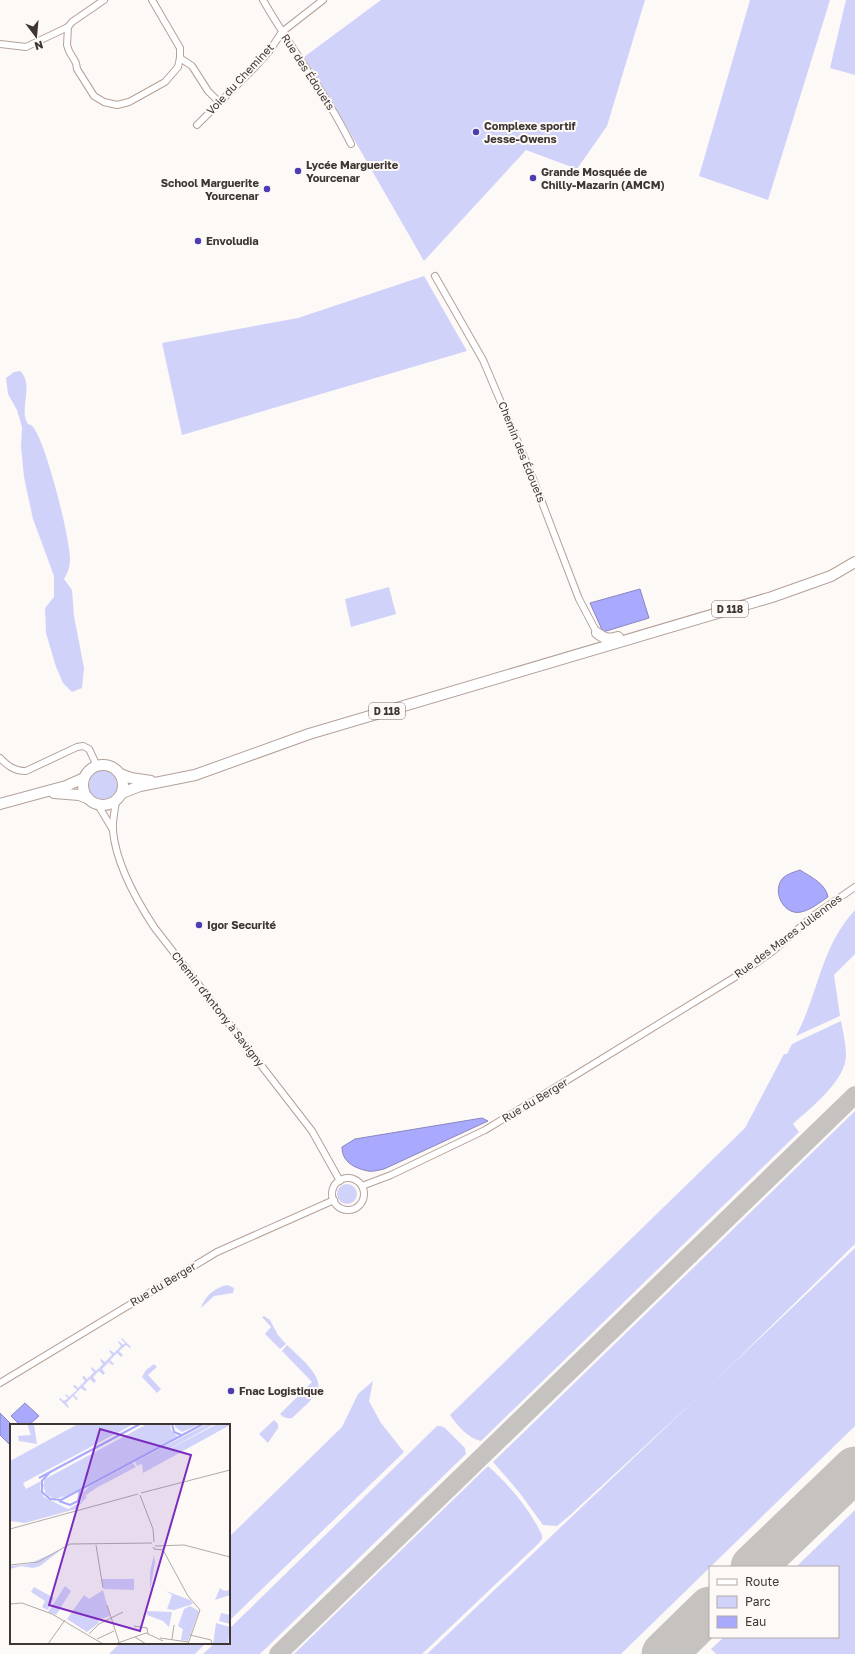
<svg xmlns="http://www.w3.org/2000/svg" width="855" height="1654" font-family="'Golos Text',sans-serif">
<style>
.green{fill:#d1d2fa}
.water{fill:#a9a9fd;stroke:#8986c0}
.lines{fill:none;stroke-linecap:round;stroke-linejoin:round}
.taxiway{stroke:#c6c2bf;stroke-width:18}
.runway{stroke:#c6c2bf;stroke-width:45}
.street-casing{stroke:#b4a198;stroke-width:8}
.primary-casing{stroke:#b4a198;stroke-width:12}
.street{stroke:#fff;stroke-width:6}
.primary{stroke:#fff;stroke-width:10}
.poi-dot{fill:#4e3cb4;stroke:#fdf9f7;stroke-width:1.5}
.labels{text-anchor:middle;stroke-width:4;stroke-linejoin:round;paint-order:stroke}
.shield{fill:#fdf9f7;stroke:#77706d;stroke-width:1}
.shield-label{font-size:10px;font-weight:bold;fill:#3e3632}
.street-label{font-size:11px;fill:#3e3632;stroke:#fdf9f7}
.poi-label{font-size:11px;font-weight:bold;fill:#3e3632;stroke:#fdf9f7;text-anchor:start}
.inset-river{fill:none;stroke:#a9a9fd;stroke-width:2}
.inset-road{fill:none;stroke:#b1aba8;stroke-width:1}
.view{fill:#7b2cbf;fill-opacity:0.15;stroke:#7b2cbf;stroke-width:2}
.inset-edge{fill:none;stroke:#3e3632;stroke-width:2}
</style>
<rect width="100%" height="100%" fill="#fdf9f7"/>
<g class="green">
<path d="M381,0H645L607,126L577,169L526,150L424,261L333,103L304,57Z"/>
<path d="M750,0H830L768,200L699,176Z"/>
<path d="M846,0H855V75L830,68Z"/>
<path d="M424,276L467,351L182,435L162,343L298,318Z"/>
<path d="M20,371C35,385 18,410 28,424C30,425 32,425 33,427C46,442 70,538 70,559C70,567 68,572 64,579L72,590L74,616L84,668L82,688L72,692L63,683L56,667L46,633L45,608L54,597V576L33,519L24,477L21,447L22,427L17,410L8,394L6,378L14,372Z"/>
<path d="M389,587L396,614L351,627L345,599Z"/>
<circle cx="103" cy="785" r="16"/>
<path d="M855,910V954L834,975L840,1016L796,1036C819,993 820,948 855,910Z"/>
<path d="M841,1021C843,1032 846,1044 846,1055C846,1081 810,1108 793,1124L799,1132L481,1441C467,1438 458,1426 450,1415L745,1128L784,1054H787L792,1044Z"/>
<path d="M855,1111V1244L710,1386L569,1516L557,1526L543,1525L519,1492L493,1462Z"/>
<circle cx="347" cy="1194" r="10"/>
<path d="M855,1248V1426L621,1654H427Z"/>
<path d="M227,1285L234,1288L233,1293L214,1296L201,1308C205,1296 214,1288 227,1285Z"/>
<path d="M264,1316L270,1320L278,1335L286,1344L280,1349L265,1334L271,1327L262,1317Z"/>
<path d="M122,1338L131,1347L130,1348L126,1345L119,1351L123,1355L121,1357L117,1353L110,1360L114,1364L112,1365L109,1362L102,1369L105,1373L103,1375L99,1371L93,1377L96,1381L94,1383L90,1379L83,1386L87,1390L85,1391L81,1388L74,1395L78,1399L76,1400L73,1396L66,1403L69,1407L68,1408L59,1399L60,1398L64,1401L68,1398L65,1395L66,1394L69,1397L77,1390L73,1386L75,1385L78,1388L85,1381L82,1377L84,1376L87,1379L94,1372L91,1369L92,1367L96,1371L103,1364L100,1360L101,1359L105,1362L112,1355L109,1351L110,1350L114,1353L121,1346L118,1342L119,1341L123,1345L125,1343L121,1339Z"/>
<path d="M287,1345C297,1355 323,1375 318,1390C313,1400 300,1410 292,1418C287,1419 284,1418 280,1414L312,1382L282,1351Z"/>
<path d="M154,1364L157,1367L148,1375L161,1389L157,1393L142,1377L146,1370Z"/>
<path d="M373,1381L369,1401L381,1423L404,1452L229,1621V1537L342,1427L358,1394Z"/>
<path d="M274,1420L278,1424V1428L268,1443L259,1434Z"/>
<path d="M437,1426H441L445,1428L465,1448L466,1454L260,1654H203L215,1643H229V1629Z"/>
<path d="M488,1466C510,1486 529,1508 542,1535V1539L538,1544L422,1654H294Z"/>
<path d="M855,1510V1654H716L711,1649L724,1637H838V1567H796Z"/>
<path d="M120,1643H206L195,1654H109Z"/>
</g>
<g class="water">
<path d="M640,589L649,618L603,632L590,603Z"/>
<path d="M800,870C811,877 826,884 828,897C820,902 811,910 801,912C784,916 771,891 783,878C787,874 794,872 800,870Z"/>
<path d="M482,1118L488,1121L384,1169C379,1170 373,1172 368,1171C354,1168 342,1162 342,1147L355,1139Z"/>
<path d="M25,1403L39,1416L29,1425H20L11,1416Z"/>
<path d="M0,1413L12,1425L11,1446L0,1435Z"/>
</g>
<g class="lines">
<path class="taxiway" d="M278,1654L855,1095"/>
<g class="runway">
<path d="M753,1567L855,1469"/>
<path d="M664,1654L710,1609"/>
</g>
<defs>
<g id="street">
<path d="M104,0L72,22L68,27L67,45L69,51L76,63L77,69L94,96L104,102L117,105L129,102L165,82L178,67L180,58V48L152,0"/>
<path d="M263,0C291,49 326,93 351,144"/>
<path d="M0,44L26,47L68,27"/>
<path d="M180,58L192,66L208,91L219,102"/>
<path d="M197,125L254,68L270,50L282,32L323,0"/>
<path d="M435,276L483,360L530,471L579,599L597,633"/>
<path d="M0,758C8,766 14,771 26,771L77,747L83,746L89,749L97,766"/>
<path d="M116,801C115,810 112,821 113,831C116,863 137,901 154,927L312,1131L340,1181"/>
<path d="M98,805L113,830"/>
<circle cx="348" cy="1194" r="16"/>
<path d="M362,1186L391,1175L485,1130L561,1084L740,974L773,951L813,916L855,887"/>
<path d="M0,1383L217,1252L334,1200"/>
</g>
<g id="primary">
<path d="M597,633C605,639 609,640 618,637"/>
<circle cx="103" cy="785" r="20"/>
<path d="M120,774L131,778L151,781"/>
<path d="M54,793L79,795L87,798"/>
<path d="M122,793L140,786L195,775L309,734L772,597L831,576L855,562"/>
<path d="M0,804L66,786L84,778"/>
</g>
</defs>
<use href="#street" class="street-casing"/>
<use href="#primary" class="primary-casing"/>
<use href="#street" class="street"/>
<use href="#primary" class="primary"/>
</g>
<g class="poi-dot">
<circle cx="476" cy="132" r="4"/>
<circle cx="298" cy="171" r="4"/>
<circle cx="533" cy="178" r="4"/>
<circle cx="267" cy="189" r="4"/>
<circle cx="198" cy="241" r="4"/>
<circle cx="199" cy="925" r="4"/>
<circle cx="231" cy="1391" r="4"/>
</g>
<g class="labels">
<g class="shield">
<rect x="712" y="601" width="36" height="16" rx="3"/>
<rect x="369" y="703" width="36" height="16" rx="3"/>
</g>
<g class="shield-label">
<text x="730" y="613">D 118</text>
<text x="387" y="715">D 118</text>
</g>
<g class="street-label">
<text transform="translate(308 72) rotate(57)" y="4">Rue des Édouets</text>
<text transform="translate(240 79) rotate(-47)" y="4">Voie du Cheminet</text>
<text transform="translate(522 452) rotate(68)" y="4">Chemin des Édouets</text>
<text transform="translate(788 936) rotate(-37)" y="4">Rue des Mares Juliennes</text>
<text transform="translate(218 1009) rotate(52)" y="4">Chemin d'Antony à Savigny</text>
<text transform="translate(535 1100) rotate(-31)" y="4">Rue du Berger</text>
<text transform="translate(163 1284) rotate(-31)" y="4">Rue du Berger</text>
</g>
<g class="poi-label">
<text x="484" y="130">Complexe sportif<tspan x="484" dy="13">Jesse-Owens</tspan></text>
<text x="306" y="169">Lycée Marguerite<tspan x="306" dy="13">Yourcenar</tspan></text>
<text x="541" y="176">Grande Mosquée de<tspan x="541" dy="13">Chilly-Mazarin (AMCM)</tspan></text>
<text x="259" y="187" text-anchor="end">School Marguerite<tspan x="259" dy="13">Yourcenar</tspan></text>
<text x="206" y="245">Envoludia</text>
<text x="207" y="929">Igor Securité</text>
<text x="239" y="1395">Fnac Logistique</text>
</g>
</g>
<g transform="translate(10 1424)">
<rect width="220" height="220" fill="#fdf9f7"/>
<path d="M17,0H24L27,20L9,17L8,12L21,11ZM68,0H123L106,10L103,6L105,10L13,59L16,65L31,57L30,65L34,73L58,85L71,78L73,68L80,62L123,39L126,43L86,64L75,72L77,73L66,85L15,99L0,97V37ZM137,0H160L161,6L168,13L56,72L44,75L36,70L33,62L35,55ZM191,0L172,8L165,3V0ZM197,0H205L141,35L207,0L220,1L133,49L132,40L127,42L125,38ZM52,125L30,142L23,144L11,142L0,145V142L19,140ZM144,131L145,138L140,167V148ZM91,155H124V166L94,165ZM55,162L61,167L46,191L38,188ZM24,163L44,174L38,186L32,183L35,177L21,168ZM210,164L214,167L220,166V171L205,176ZM93,166L100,192L88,196L89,199L77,208L57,195L74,171L79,175ZM156,167L180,176L183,180L164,186L157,185L162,171ZM180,182L189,187L178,217L171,216L173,205L168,202L174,185ZM137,187L162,188L159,203L153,197L137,191ZM211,189L220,191V200L209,197ZM206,199L220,203L218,220H203Z" fill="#d1d2fa"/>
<path class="inset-river" d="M162,0L164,8L171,11M39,49L32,57V68L40,75L51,76L193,0M29,54L130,0M49,77L60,81L68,77L70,67"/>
<path class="inset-road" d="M131,69L220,46M130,71L143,105L144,118M0,105L128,70M86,121L93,164M145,122L174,121L220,133M143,123L144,125L153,126L178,172L190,186L178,220M0,141L28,138L60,120L142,119M0,180L12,179L42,190L93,220M97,181L109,218M124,202L137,204L138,210M79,210L89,200L113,188M180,211L201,216L202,220M125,213L136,220M150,214L178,218M87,215L104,207M162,215L164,201M38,220L55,196M105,220L136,209L153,217"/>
<path class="view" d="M90,5L181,31L130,207L39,181Z"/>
<rect width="220" height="220" class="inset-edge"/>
</g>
<rect x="709" y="1566" width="130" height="72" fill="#fdf9f7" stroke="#b1aba8"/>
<rect x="717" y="1579" width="20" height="6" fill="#ffffff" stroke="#b1aba8"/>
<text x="745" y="1586" font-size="12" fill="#3e3632">Route</text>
<rect x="717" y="1596" width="20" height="12" fill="#d1d2fa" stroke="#b1aba8"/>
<text x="745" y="1606" font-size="12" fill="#3e3632">Parc</text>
<rect x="717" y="1616" width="20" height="12" fill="#a9a9fd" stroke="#b1aba8"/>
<text x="745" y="1626" font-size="12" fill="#3e3632">Eau</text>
<g transform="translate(36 36) rotate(164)" stroke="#fdf9f7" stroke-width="3" paint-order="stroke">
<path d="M0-3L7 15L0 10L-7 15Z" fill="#3e3632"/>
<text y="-6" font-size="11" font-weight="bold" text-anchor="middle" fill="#3e3632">N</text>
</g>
</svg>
